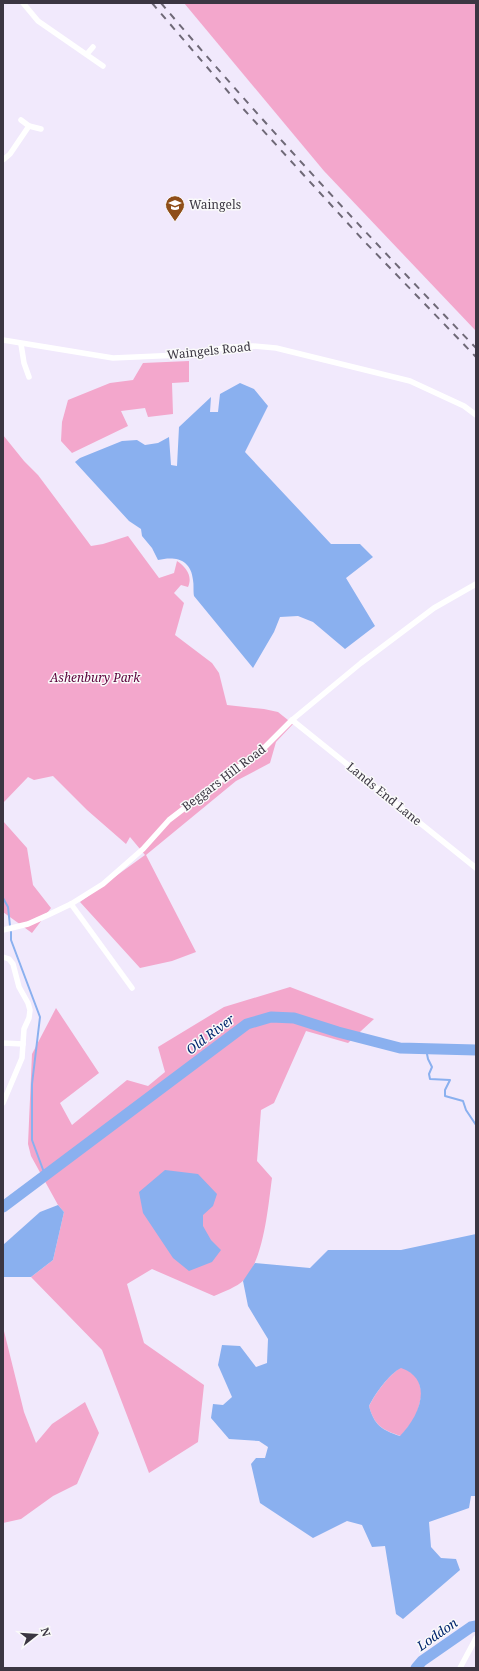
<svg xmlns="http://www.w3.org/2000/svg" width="479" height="1671" font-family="'Noto Serif',serif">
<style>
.green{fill:#f3a7cc}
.water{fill:#8ab0ef;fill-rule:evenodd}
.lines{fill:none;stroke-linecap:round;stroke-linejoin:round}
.stream{stroke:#8ab0ef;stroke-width:2}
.river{stroke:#8ab0ef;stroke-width:11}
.minor{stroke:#fff;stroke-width:5.5}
.rail{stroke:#6f6977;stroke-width:2;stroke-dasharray:7 7;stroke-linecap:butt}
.labels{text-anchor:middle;stroke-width:3;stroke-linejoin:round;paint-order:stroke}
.poi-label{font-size:12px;fill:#3b3642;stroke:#fafafa;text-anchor:start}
.street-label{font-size:12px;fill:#3b3642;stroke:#fafafa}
.park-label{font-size:12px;font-style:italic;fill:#5a003a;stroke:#fafafa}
.water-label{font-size:13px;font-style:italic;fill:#00266e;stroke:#fafafa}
</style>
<rect width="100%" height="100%" fill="#f1e9fc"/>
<g class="green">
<path d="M184,3H476V331L324,171Z"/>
<path d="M189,361V382L172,383L173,414L148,417L145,408L121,411L128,426L72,453L61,441L62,422L68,400L110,383L133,380L143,363Z"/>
<path d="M3,435L24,461L38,475L91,546L103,544L128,536L159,578L174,573L177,561C186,567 193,576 188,587L181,585L174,593L159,578L184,603L175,635L212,663L219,673L227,705L264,709L278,712L293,724L276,742L270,763L236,781L146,855L196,952L172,961L140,968L80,902L145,855L130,837L126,844L87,810L53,776L34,780L28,777L3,803Z"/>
<path d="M3,821L27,848L33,885L51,908L32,933L3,912Z"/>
<path d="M290,987L374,1019L348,1043L306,1031L274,1103L261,1110L257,1161L272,1178C268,1207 264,1259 244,1280C237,1287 223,1292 214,1296L152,1269L127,1284L144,1343L204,1385L198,1442L149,1473L102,1350L31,1277L53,1260L64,1212L58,1205L31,1156L28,1144L32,1054L56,1008L99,1073L60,1103L72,1125L127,1080L148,1086L165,1072L158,1047L224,1007Z"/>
<path d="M3,1327L24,1412L36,1443L52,1424L85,1402L99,1433L77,1484L53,1496L21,1519L3,1523Z"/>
<path d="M401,1367L406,1369L418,1378L422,1394L416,1417L401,1436C382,1430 374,1425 369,1406C376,1392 388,1376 401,1367Z"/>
</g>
<g class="water">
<path d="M240,383L254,389L268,406L245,452L331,544H360L373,557L346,578L375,626L345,649L313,622L298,616L280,617L274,632L253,668L194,596C193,590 194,585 193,580C191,559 175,556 158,560L152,548L142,536L141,529L129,521L75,462L80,458L122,441L137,440L145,445L158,443L169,437L171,465L177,466L179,427L211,397L210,412H218L220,394Z"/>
<path d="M165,1170L198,1174L217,1194L213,1206L203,1215V1226L211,1240L221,1250L212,1262L189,1271L173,1258L143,1213L139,1192Z"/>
<path d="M58,1205L64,1212L53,1260L31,1277H3V1245L40,1212Z"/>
<path d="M476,1234V1496H471L469,1508L429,1522L431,1547L441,1558L456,1559L460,1570L403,1619L396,1614L385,1546L372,1547L362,1525L347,1521L313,1538L260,1503L251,1464L256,1458H265L268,1447L259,1441L229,1439L211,1418L213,1404L223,1405L232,1397L218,1365L222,1345L240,1346L256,1367L267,1363L268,1339L248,1306L243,1281L255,1263L310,1268L328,1250H401ZM401,1368C435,1380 419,1417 400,1436C382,1430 374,1425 369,1406C375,1394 389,1374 401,1368Z"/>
</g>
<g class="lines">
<g class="stream">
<path d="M3,898L8,907L10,926"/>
<path d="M11,932V940L40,1017L32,1084V1140L45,1175"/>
<path d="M426,1049L428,1059L432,1067L429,1074L430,1079L450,1080L445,1090V1096L463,1101L466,1110L476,1125"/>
</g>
<g class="river">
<path d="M3,1207L247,1024L271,1017L294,1018L338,1032L400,1048L476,1050"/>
<path d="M416,1668L422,1661L471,1627L476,1626"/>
</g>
<g class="minor">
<path d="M23,3L38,21L103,66"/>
<path d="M87,54L93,47"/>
<path d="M21,120L29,126"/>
<path d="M3,160L10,154L29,126L41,129"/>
<path d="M3,340L113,358L180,355L231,347L253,346L276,348L410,381L464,406L476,415"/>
<path d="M21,344L24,363L29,377"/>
<path d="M292,720L476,868"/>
<path d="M71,904L132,988"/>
<path d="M3,930L28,924L48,915L71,904L103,884L143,849L169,820L234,770L259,753L292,720L361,663L434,608L476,584"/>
<path d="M3,957L9,959L13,964L19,987L28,1003L30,1010L29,1018L24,1029L22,1058L3,1103"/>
<path d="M3,1043L23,1044"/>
<path d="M460,1668L476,1638"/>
</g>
<g class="rail">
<path d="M152,3L237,102L364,241L476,357"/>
<path d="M161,3C262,122 368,236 476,348"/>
</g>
</g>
<defs>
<symbol id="school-pin" viewBox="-11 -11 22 30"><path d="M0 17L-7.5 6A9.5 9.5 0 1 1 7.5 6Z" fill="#8f4e19" stroke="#fafafa"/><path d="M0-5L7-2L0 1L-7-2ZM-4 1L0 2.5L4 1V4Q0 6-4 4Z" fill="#fff"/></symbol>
</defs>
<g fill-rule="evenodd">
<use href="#school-pin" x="164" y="194" width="22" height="30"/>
</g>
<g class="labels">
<g class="poi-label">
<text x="189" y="209">Waingels</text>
</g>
<g class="street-label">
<text transform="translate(209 351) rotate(-6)" y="4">Waingels Road</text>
<text transform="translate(224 778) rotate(-37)" y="4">Beggars Hill Road</text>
<text transform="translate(384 794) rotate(39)" y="4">Lands End Lane</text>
</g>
<g class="park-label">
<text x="95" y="682">Ashenbury Park</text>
</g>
<g class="water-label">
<text transform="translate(210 1034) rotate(-37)" y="5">Old River</text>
<text transform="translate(437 1634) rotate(-35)" y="5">Loddon</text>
</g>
</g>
<rect width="479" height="1671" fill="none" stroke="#3b3642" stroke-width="8"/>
<g transform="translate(36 1635) rotate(73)" stroke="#fafafa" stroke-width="3" paint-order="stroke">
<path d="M0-3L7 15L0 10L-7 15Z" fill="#3b3642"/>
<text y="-6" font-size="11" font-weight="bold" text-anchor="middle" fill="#3b3642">N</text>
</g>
</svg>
